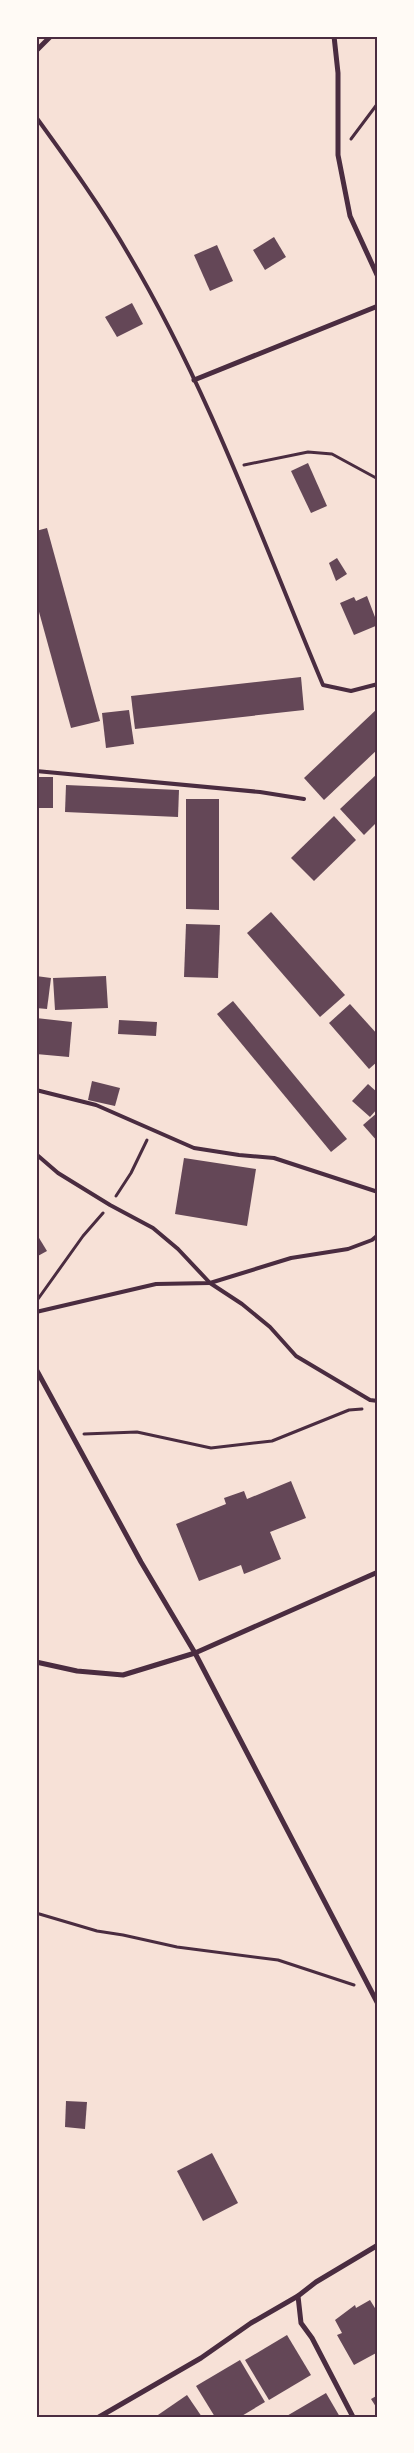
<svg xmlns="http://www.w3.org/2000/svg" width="414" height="2453" font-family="'Varela Round',sans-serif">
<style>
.building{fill:#644757}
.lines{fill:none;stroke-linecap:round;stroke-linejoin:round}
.path{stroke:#4a2c40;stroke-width:3}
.service{stroke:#4a2c40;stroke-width:4}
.minor{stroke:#4a2c40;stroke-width:5}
.neatline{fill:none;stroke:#4a2c40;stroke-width:2}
</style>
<rect width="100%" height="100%" fill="#f7e1d7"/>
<g class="building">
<path d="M274,237L286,257L265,270L253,250Z"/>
<path d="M217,245L233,281L210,291L194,255Z"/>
<path d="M132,303L143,324L117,337L105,317Z"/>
<path d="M308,463L327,506L311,513L291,471Z"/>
<path d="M47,528L100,721L71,728L36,601V531Z"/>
<path d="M337,558L347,574L336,581L329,563Z"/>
<path d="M367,596L378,625L354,635L340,603L354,597L356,601Z"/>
<path d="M301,677L304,710L135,729L131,696Z"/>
<path d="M378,708V749L324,800L304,778Z"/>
<path d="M129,710L134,744L106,748L102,713Z"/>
<path d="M378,773V821L364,835L340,809Z"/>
<rect x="36" y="777" width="17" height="31"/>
<path d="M66,785L179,790L178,817L65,812Z"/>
<path d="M186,799H219V910L186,909Z"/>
<path d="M334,816L356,840L314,881L291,858Z"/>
<path d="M271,912L345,995L320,1017L247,933Z"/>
<path d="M186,924L220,925L218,978L184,977Z"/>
<path d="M36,976L51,978L47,1009L36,1008Z"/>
<path d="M106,976L108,1008L55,1010L53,978Z"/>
<path d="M233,1001L347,1139L331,1152L217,1014Z"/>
<path d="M350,1004L378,1035V1061L369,1069L329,1023Z"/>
<path d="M36,1018L72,1022L69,1057L36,1054Z"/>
<path d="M119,1020L157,1022L156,1036L118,1034Z"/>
<path d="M92,1081L120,1088L115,1106L88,1100Z"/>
<path d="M368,1084L378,1093V1108L370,1117L352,1101Z"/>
<path d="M378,1112V1142L363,1125Z"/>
<path d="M184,1158L256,1169L247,1226L175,1214Z"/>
<path d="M36,1233L47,1251L36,1257Z"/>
<path d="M291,1481L306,1518L270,1532L281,1559L244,1574L241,1565L199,1581L176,1524L226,1504L224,1498L244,1491L247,1499Z"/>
<path d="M66,2101L87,2102L85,2129L65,2127Z"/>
<path d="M212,2153L238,2203L203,2221L177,2171Z"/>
<path d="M370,2300L378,2313V2352L354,2365L337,2335L342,2333L335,2320L355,2305L356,2308Z"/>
<path d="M287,2335L311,2375L269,2400L245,2360Z"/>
<path d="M240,2360L265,2402L240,2417H215L196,2386Z"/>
<path d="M326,2393L340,2417H285Z"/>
<path d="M187,2395L202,2417H155Z"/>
<path d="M378,2395V2410L371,2399Z"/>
</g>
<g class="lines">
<g class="path">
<path d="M351,139L378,103"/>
<path d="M244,465L308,452L332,454L378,479"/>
<path d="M116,1196L131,1173L147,1140"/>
<path d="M38,1299L83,1236L103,1213"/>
<path d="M84,1434L137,1432L211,1448L272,1441L349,1410L362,1409"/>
<path d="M36,1913L97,1931L123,1935L177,1947L278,1960L354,1985"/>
</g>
<g class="service">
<path d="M36,117C68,161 102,208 129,255C209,390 262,540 323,685L351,691L378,684"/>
<path d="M36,771L260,792L304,799"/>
<path d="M36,1090L96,1105L194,1148L239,1155L274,1158L378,1192"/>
<path d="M36,1154L58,1173L110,1205L153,1228L178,1249L210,1283L242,1304L270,1327L296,1356L370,1400L378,1401"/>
<path d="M36,1312L156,1284L210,1283L291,1258L348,1249L372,1240L378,1235"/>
</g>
<g class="minor">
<path d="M334,36L338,73V155L350,216L378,277"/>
<path d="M36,51L51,36"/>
<path d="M194,380L378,306"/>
<path d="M36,1369L141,1562L195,1653L378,2004"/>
<path d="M36,1662L77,1671L123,1675L195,1653L378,1572"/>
<path d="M99,2417L201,2358L251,2323L298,2296"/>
<path d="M353,2417L312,2338L301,2323L298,2296L316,2282L378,2245"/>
</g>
</g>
<rect width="414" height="2453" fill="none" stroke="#fffaf5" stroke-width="75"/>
<rect x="38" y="38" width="338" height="2378" class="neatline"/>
</svg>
